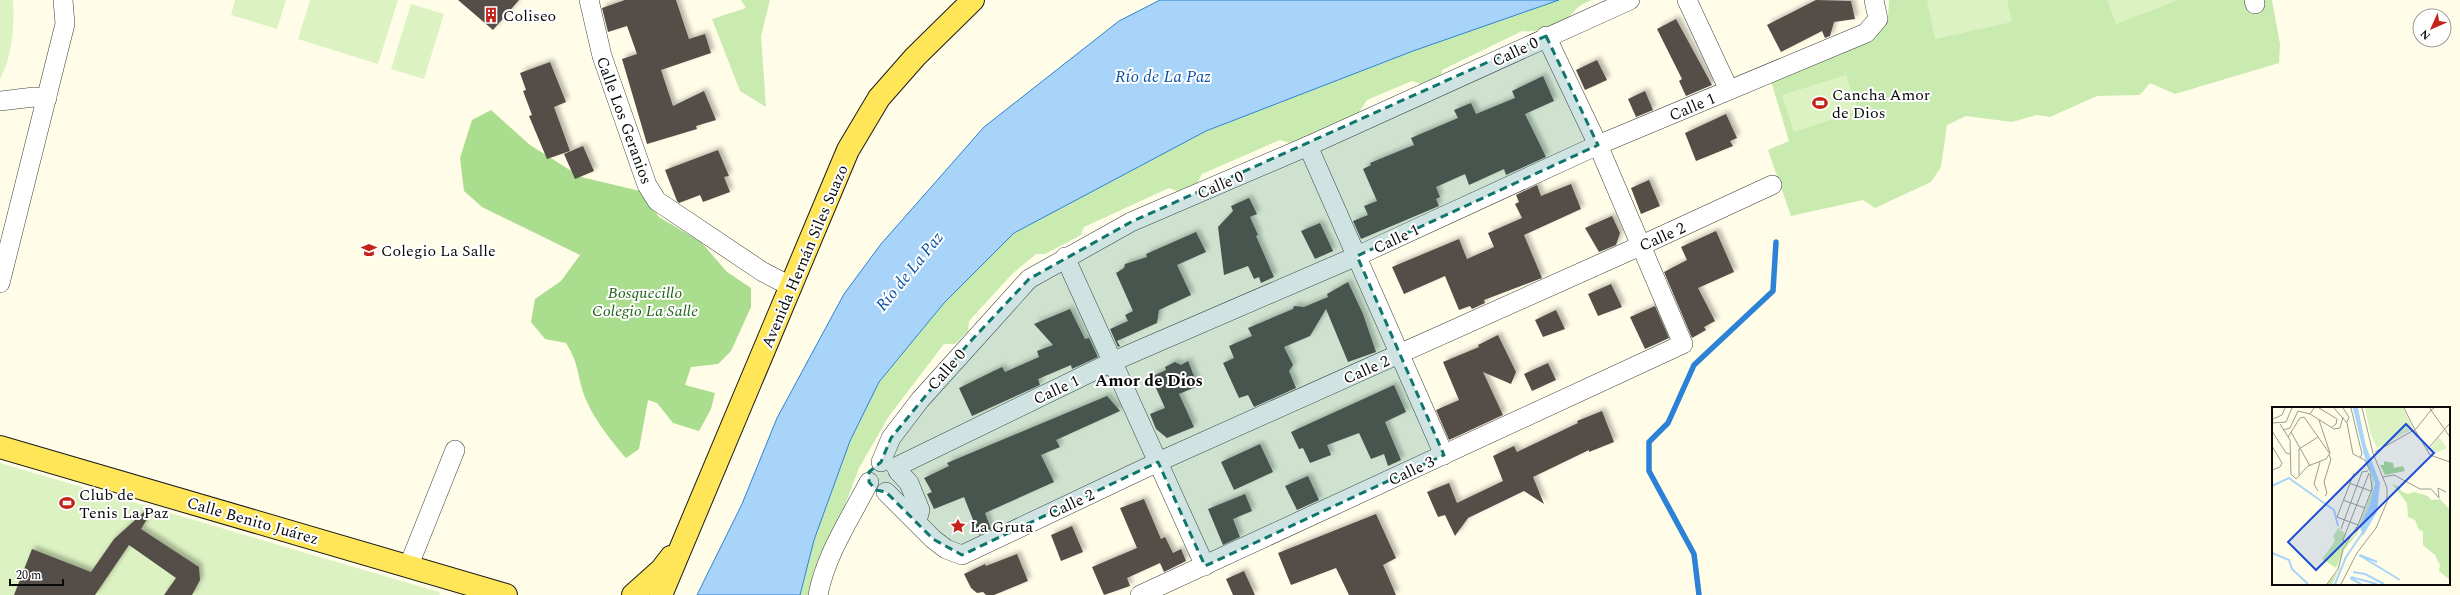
<svg xmlns="http://www.w3.org/2000/svg" width="2460" height="595" font-family="Spectral,serif">
<style>
.green{fill:#c9ebaf}
.forest{fill:#aadd8e}
.pitch{fill:#ddf2c2}
.water{fill:#a9d4fa;stroke:#2b82d6}
.lines{fill:none;stroke-linecap:round;stroke-linejoin:round}
.stream{stroke:#2b82d6;stroke-width:5.5}
.building{fill:#544d46;filter:url(#shadow)}
.minor-casing{stroke:#3d3d3d;stroke-width:20}
.major-casing{stroke:#1b1b1b;stroke-width:24}
.minor{stroke:#fff;stroke-width:19}
.major{stroke:#ffe558;stroke-width:22}
.marked{fill:#0f766e;fill-opacity:0.2;stroke:#0f766e;stroke-width:3;stroke-dasharray:8 5;stroke-linejoin:round}
.labels{text-anchor:middle;stroke-width:4;stroke-linejoin:round;paint-order:stroke}
.poi-label{font-size:16px;fill:#0a0a0a;stroke:#fff;text-anchor:start}
.street-label{font-size:16px;fill:#0a0a0a;stroke:#fff}
.park-label{font-size:16px;font-style:italic;fill:#216518;stroke:#fff}
.water-label{font-size:17px;font-style:italic;fill:#0d54a3;stroke:#fff}
.neighbourhood-label{font-size:17px;font-weight:bold;fill:#0a0a0a;stroke:#fff}
.inset-river{fill:none;stroke:#a9d4fa;stroke-width:2}
.inset-road{fill:none;stroke:#9d9c8f;stroke-width:1}
.view{fill:#1d4ed8;fill-opacity:0.15;stroke:#1d4ed8;stroke-width:2}
.inset-edge{fill:none;stroke:#0a0a0a;stroke-width:2}
</style>
<defs>
<filter id="shadow"><feDropShadow dx="3.5" dy="-3.5" stdDeviation="2" flood-color="#0004"/></filter>
</defs>
<rect width="100%" height="100%" fill="#fffde8"/>
<g class="green">
<path d="M741,0H770L761,36L766,107L740,91L712,19L746,8Z"/>
<path d="M1559,0H1592C1578,6 1579,6 1569,17C1560,27 1535,33 1522,31L1442,70L1441,77L1423,85L1412,81L1367,100L1354,120L1290,143L1280,140L1202,174L1196,186L1180,192L1169,188L1084,227L1081,235L1045,254H1036L1012,274L969,321L968,331L955,344H944L889,416L859,468L830,545L815,568L808,595H800L814,540L850,441L879,382L944,303L1014,233L1206,131L1413,51Z"/>
<path d="M1889,0H2272L2280,44L2279,63L2175,94L2150,83L2140,95L2097,96L2050,117L2037,115L2012,122L1966,116L1947,125L1941,167L1931,182L1875,208L1863,200L1791,216L1768,150L1789,141L1771,81L1873,40L1888,18Z"/>
</g>
<path class="forest" d="M491,110L530,145L581,177L640,191L659,217L701,242L727,272L751,288V307L731,351L718,364L691,367L685,385L715,393L711,409L699,431L673,423L657,403L648,400L639,449L626,458C611,441 590,414 583,392C577,372 578,362 566,343L545,339L531,322L535,299L561,281L580,255L482,207L464,191L460,158L472,120Z"/>
<g class="pitch">
<path d="M0,0H13C15,25 12,57 0,79Z"/>
<path d="M235,0H286L277,29L231,15Z"/>
<path d="M310,0H398L378,64L298,39Z"/>
<path d="M1927,0H2007L2012,22L1935,39Z"/>
<path d="M2107,0H2178L2116,24Z"/>
<path d="M411,4L444,14L424,79L391,69Z"/>
<path d="M1846,75L1858,111L1794,132L1782,95Z"/>
<path d="M0,463L439,592L440,595H0Z"/>
</g>
<path class="water" d="M1160,0H1559L1413,51L1206,131L1014,233L944,303L879,382L850,441L814,540L800,595H697L742,504L777,418L844,294L881,244L984,127L1119,21Z"/>
<g class="lines">
<path class="stream" d="M1699,595L1694,554L1649,471V442L1668,423L1694,365L1773,291L1776,242"/>
</g>
<g class="building">
<path d="M458,0H519L493,30Z"/>
<path d="M625,0H676L689,39L705,34L711,53L661,70L673,106L704,91L716,120L696,126L697,129L647,144L622,59L637,54L627,26L608,32L602,8Z"/>
<path d="M1816,0L1851,1L1855,19L1834,22L1830,36L1825,38L1822,31L1781,52L1767,25Z"/>
<path d="M1676,19L1712,85L1686,96L1679,81L1682,79L1657,29Z"/>
<path d="M1597,60L1607,80L1585,90L1576,70Z"/>
<path d="M550,62L566,102L554,107L570,151L547,159L529,116L532,115L523,91L526,90L520,73Z"/>
<path d="M1543,76L1554,101L1525,114L1546,157L1506,175L1504,169L1469,185L1465,174L1436,187L1440,197L1436,199L1439,206L1361,239L1353,221L1368,215L1364,206L1377,201L1363,169L1371,165L1370,163L1414,145L1411,138L1458,118L1454,110L1471,103L1476,114L1515,98L1512,91Z"/>
<path d="M1645,91L1653,110L1636,117L1628,99Z"/>
<path d="M1726,114L1737,138L1730,141L1733,146L1696,161L1685,133Z"/>
<path d="M583,146L594,171L575,179L564,154Z"/>
<path d="M718,150L729,176L724,177L730,192L703,202L700,195L679,203L677,201L665,170Z"/>
<path d="M1649,180L1660,206L1641,214L1631,188Z"/>
<path d="M1571,184L1581,209L1524,235L1542,278L1484,300L1485,303L1472,309L1470,306L1459,310L1445,276L1404,294L1392,267L1459,239L1467,259L1494,247L1488,233L1522,218L1515,204L1519,202L1516,195L1537,185L1541,196Z"/>
<path d="M1249,198L1257,214L1250,217L1258,235L1256,236L1274,277L1261,283L1259,277L1254,279L1248,266L1224,275L1218,227L1233,211L1231,206Z"/>
<path d="M1612,216L1620,233L1616,245L1599,252L1585,228Z"/>
<path d="M1320,223L1333,251L1315,259L1301,231Z"/>
<path d="M1716,231L1734,272L1698,288L1715,321L1704,327L1706,330L1692,338L1664,272L1687,260L1681,247Z"/>
<path d="M1196,232L1206,252L1177,265L1191,295L1159,310L1157,323L1117,341L1120,346L1118,347L1110,329L1128,321L1125,315L1133,311L1116,273L1124,268L1125,264L1147,257L1146,254Z"/>
<path d="M1348,282L1363,314L1376,352L1348,362L1326,309L1310,336L1284,347L1293,365L1289,371L1296,388L1254,407L1248,395L1239,398L1223,363L1234,358L1229,346L1252,336L1248,328L1293,309L1294,306L1304,307L1328,297L1327,294Z"/>
<path d="M1611,284L1622,307L1598,316L1588,294Z"/>
<path d="M1655,306L1669,338L1645,349L1630,317Z"/>
<path d="M1070,309L1085,339L1089,338L1098,357L1072,369L1071,365L1038,379L1040,385L972,416L959,388L1002,367L1005,372L1039,357L1037,351L1053,345L1034,324Z"/>
<path d="M1556,310L1565,329L1543,337L1535,320Z"/>
<path d="M1498,335L1516,372L1511,384L1483,372L1503,415L1449,440L1436,410L1459,400L1443,362L1479,347L1478,345Z"/>
<path d="M1188,361L1198,386L1179,394L1194,427L1167,438L1156,429L1150,414L1165,408L1151,377L1166,370L1165,367L1175,362L1181,365Z"/>
<path d="M1548,363L1556,380L1532,391L1524,374Z"/>
<path d="M1394,385L1406,412L1385,422L1401,460L1388,466L1384,454L1371,459L1359,433L1327,445L1331,455L1310,463L1303,448L1299,449L1291,432Z"/>
<path d="M1107,396L1120,411L1056,440L1060,447L1041,455L1054,482L985,513L991,529L979,535L964,497L934,509L927,494L932,492L924,478L949,466L947,463Z"/>
<path d="M1602,411L1614,442L1589,452V450L1533,477L1544,504L1524,491L1468,518L1455,536L1445,515L1438,517L1427,492L1449,483L1457,503L1503,481L1493,456L1514,446L1517,452L1578,423L1577,421Z"/>
<path d="M1260,444L1273,472L1234,490L1221,462Z"/>
<path d="M1308,476L1319,500L1297,510L1285,486Z"/>
<path d="M1245,494L1252,511L1233,519L1240,537L1223,545L1208,509Z"/>
<path d="M1144,499L1161,539L1165,537L1173,553L1181,549L1186,561L1164,572L1160,563L1127,578L1130,586L1104,595L1092,567L1137,548L1120,508Z"/>
<path d="M144,512L149,516L141,529L199,567L200,580L192,595H164L176,578L129,545L95,595H14L32,549L91,572L114,539Z"/>
<path d="M1376,514L1396,558L1383,565L1396,595H1349L1336,568L1291,585L1278,553Z"/>
<path d="M1072,526L1083,552L1061,561L1051,535Z"/>
<path d="M1017,554L1028,581L994,595H986L983,592L977,593L971,588L964,574L985,564L986,566Z"/>
<path d="M1244,571L1255,595H1233L1226,579Z"/>
</g>
<g class="lines">
<defs>
<g id="minor">
<path d="M589,0L602,56L647,185L657,201L763,272L790,286"/>
<path d="M1687,0L1729,90"/>
<path d="M2254,0L2255,4"/>
<path d="M0,101L34,97L47,98"/>
<path d="M1308,146L1444,455"/>
<path d="M1065,257L1205,566"/>
<path d="M0,283L65,24L63,0"/>
<path d="M881,462L891,438L920,400L1029,279L1131,222L1308,146L1630,0"/>
<path d="M896,467L1114,361L1357,256L1598,145L1866,33L1878,19L1874,0"/>
<path d="M898,471L909,483L920,510L917,521"/>
<path d="M886,492L933,539L946,549L962,555L1158,462L1640,246L1772,185"/>
<path d="M409,565L455,450"/>
<path d="M818,595C826,554 850,519 869,482"/>
<path d="M1140,595L1683,344L1598,145L1546,36"/>
</g>
<g id="major">
<path d="M0,447L506,595"/>
<path d="M633,595L661,570L671,557"/>
<path d="M661,595L848,150L879,98L915,57L973,0"/>
</g>
</defs>
<use href="#minor" class="minor-casing"/>
<use href="#major" class="major-casing"/>
<use href="#minor" class="minor"/>
<use href="#major" class="major"/>
</g>
<path class="marked" d="M1546,36L1598,145L1357,256L1444,455L1205,566L1158,462L962,555L933,539L886,492L876,490L869,482V472L881,462L891,438L968,344L1029,279L1131,222Z"/>
<defs>
<symbol id="building-bare" viewBox="-9 -9 18 18"><path d="M-4-6H4V6H1V3H-1V6H-4ZM-2.5-4.3h1.7v1.8h-1.7ZM.8-4.3h1.7v1.8H.8ZM-2.5-1h1.7V.8h-1.7ZM.8-1h1.7V.8H.8Z" fill="#c3221a" stroke="#fff" stroke-width="2.5" paint-order="stroke"/></symbol>
<symbol id="stadium-bare" viewBox="-9 -9 18 18"><path d="M0-5a6.5 5 0 1 0 0 10a6.5 5 0 1 0 0-10ZM-3.5-1.8h7v3.6h-7Z" fill="#c3221a" stroke="#fff" stroke-width="2.5" paint-order="stroke"/></symbol>
<symbol id="school-bare" viewBox="-9 -9 18 18"><path d="M0-5L7-2L0 1L-7-2ZM-4 1L0 2.5L4 1V4Q0 6-4 4Z" fill="#c3221a" stroke="#fff" stroke-width="2.5" paint-order="stroke"/></symbol>
<symbol id="sight-bare" viewBox="-9 -9 18 18"><path d="M0-6L1.8-2.2L6-1.7L2.9 1.2L3.7 5.4L0 3.3L-3.7 5.4L-2.9 1.2L-6-1.7L-1.8-2.2Z" fill="#c3221a" stroke="#fff" stroke-width="2.5" paint-order="stroke"/></symbol>
</defs>
<g fill-rule="evenodd">
<use href="#building-bare" x="480" y="4" width="22" height="22"/>
<use href="#stadium-bare" x="1809" y="92" width="22" height="22"/>
<use href="#school-bare" x="358" y="239" width="22" height="22"/>
<use href="#stadium-bare" x="56" y="492" width="22" height="22"/>
<use href="#sight-bare" x="947" y="515" width="22" height="22"/>
</g>
<g class="labels">
<g class="poi-label">
<text x="503" y="21">Coliseo</text>
<text x="1832" y="100">Cancha Amor<tspan x="1832" dy="18">de Dios</tspan></text>
<text x="381" y="256">Colegio La Salle</text>
<text x="79" y="500">Club de<tspan x="79" dy="18">Tenis La Paz</tspan></text>
<text x="970" y="532">La Gruta</text>
</g>
<g class="street-label">
<text transform="translate(1515 51) rotate(-25)" y="6">Calle 0</text>
<text transform="translate(1692 106) rotate(-23)" y="6">Calle 1</text>
<text transform="translate(625 120) rotate(70)" y="6">Calle Los Geranios</text>
<text transform="translate(1220 184) rotate(-23)" y="6">Calle 0</text>
<text transform="translate(1662 236) rotate(-24)" y="6">Calle 2</text>
<text transform="translate(1396 238) rotate(-25)" y="6">Calle 1</text>
<text transform="translate(804 256) rotate(-67)" y="6">Avenida Hernán Siles Suazo</text>
<text transform="translate(946 369) rotate(-49)" y="6">Calle 0</text>
<text transform="translate(1366 369) rotate(-24)" y="6">Calle 2</text>
<text transform="translate(1056 389) rotate(-25)" y="6">Calle 1</text>
<text transform="translate(1411 470) rotate(-25)" y="6">Calle 3</text>
<text transform="translate(1071 503) rotate(-25)" y="6">Calle 2</text>
<text transform="translate(253 520) rotate(16)" y="6">Calle Benito Juárez</text>
</g>
<g class="park-label">
<text x="645" y="298">Bosquecillo<tspan x="645" dy="18">Colegio La Salle</tspan></text>
</g>
<g class="water-label">
<text x="1163" y="82">Río de La Paz</text>
<text transform="translate(909 271) rotate(-51)" y="6">Río de La Paz</text>
</g>
<g class="neighbourhood-label">
<text x="1149" y="386">Amor de Dios</text>
</g>
</g>
<g transform="translate(2272 407)">
<rect width="178" height="178" fill="#fffde8"/>
<path d="M94,53L102,69L101,89L85,127L72,143L67,163L60,177H55L66,164L70,145L75,136L84,126L99,87L100,71ZM120,77L127,79L129,84L136,87L142,85L156,89L159,93L168,92L178,103V173L167,164L168,158L163,148L151,138V124L147,123L143,113L136,110L135,96ZM66,121L74,127L71,133L73,137L64,161L50,152L63,134L61,129Z" fill="#c9ebaf"/>
<path d="M112,54L121,56L122,61L131,59L133,64L113,68L108,58H112Z" fill="#aadd8e"/>
<path d="M93,1H131L141,22L105,41L98,25ZM167,30L175,41L162,47L158,42Z" fill="#ddf2c2"/>
<path d="M81,1H86L94,39L108,76L105,105L91,129L88,120L98,97L103,76L92,48Z" fill="#a9d4fa"/>
<path class="inset-river" d="M0,79L17,71L21,74L62,103L66,119M0,146L17,153L20,162L36,177M87,148L128,173M88,148L105,155M81,165L93,167L112,177M79,170L105,177M78,171L89,177M63,177L74,150L91,125"/>
<path class="inset-road" d="M42,1L38,7L62,22L68,21L71,10M47,1L65,12L64,17L60,20M62,1L75,16L81,47L93,53L98,64M71,1L77,10L75,15M79,1L90,47L88,51M132,1L143,23M162,1L159,3L178,30M1,12L10,8L13,1M0,16L14,15L20,1M8,17L18,33L19,67L24,72L36,59L54,52L58,46L47,13M11,23L18,21L26,4L38,7M143,23L158,48L178,55M0,24L14,46L18,47M19,25L38,59M16,30L28,11L32,10L58,47M0,39L10,56L8,60L0,63M155,43L178,16M103,45L144,22L159,3L158,1M82,66L65,110L86,118M27,68V42L46,30M111,70L122,68L148,82H159L167,91L166,81L174,85M52,75L59,52L57,48M52,75L55,86L53,89M77,76L99,84M46,84L42,77L48,55M71,93L93,101M69,122L90,65L96,64M74,136L71,133L97,66M55,177L66,162L71,142L86,118L100,82L98,66M69,177L85,146L104,121L115,95V81L101,46L90,1"/>
<path class="view" d="M134,17L162,46L44,163L16,135Z"/>
<rect width="178" height="178" class="inset-edge"/>
</g>
<g transform="translate(2432 28) rotate(225)"><circle r="19" fill="#ffffff" stroke="#9d9d9d"/>
<path d="M0-3L7 15L0 10L-7 15Z" fill="#c3221a"/>
<text y="-6" font-size="11" font-weight="bold" text-anchor="middle" fill="#0a0a0a">N</text>
</g>
<path d="M10 579v6h53v-6" fill="none" stroke="#0a0a0a" stroke-width="2"/>
<text x="16" y="579" font-size="12" fill="#0a0a0a" stroke="#ffffff" stroke-width="3" paint-order="stroke">20 m</text>
</svg>
